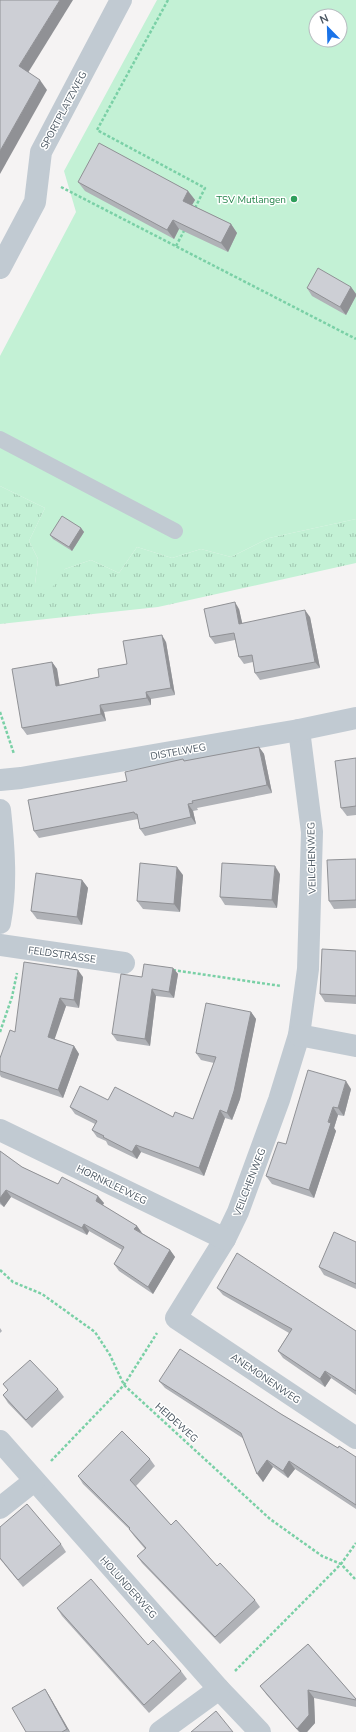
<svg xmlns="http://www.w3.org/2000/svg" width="356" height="1732" font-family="'Nunito Sans',sans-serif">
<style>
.grass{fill:url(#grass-tufts)}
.pitch{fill:#c3f1d5;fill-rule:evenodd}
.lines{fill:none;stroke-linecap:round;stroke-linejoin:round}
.path{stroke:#7ad0a6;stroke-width:2.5;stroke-dasharray:3 2;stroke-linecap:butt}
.lane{stroke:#c1cad2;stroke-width:16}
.street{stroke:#c1cad2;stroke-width:22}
.wall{fill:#b0b2b7}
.shaded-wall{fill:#909195}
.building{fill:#cdcfd5;stroke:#909195}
.leisure-dot{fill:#2e9e5b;stroke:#fff;stroke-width:1.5}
.labels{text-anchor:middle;stroke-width:3;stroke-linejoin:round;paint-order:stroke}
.street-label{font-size:10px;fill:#4a5661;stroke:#fff}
.leisure-label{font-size:10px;fill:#27864d;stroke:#fff;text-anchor:end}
</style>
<defs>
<pattern id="grass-tufts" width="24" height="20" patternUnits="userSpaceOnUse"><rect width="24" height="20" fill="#c3f1d5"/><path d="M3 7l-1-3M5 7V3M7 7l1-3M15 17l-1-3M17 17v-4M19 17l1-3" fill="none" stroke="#a0c6b0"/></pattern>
</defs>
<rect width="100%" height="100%" fill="#f5f3f3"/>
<path class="grass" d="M0,486L45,508L29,541L38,559L35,584L65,569L91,560L119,573L137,547L172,558L201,549L231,557L269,538L356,519V563L158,607L0,624Z"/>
<path class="pitch" d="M157,0H356V519L269,538L231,557L201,549L172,558L137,547L119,573L91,560L65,569L49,592L35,584L38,559L29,541L45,508L0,486V356L76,212L64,171ZM316,16H340V40H316Z"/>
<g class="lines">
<g class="path">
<path d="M168,0L97,130L205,188L195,208"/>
<path d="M61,187L356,339"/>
<path d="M176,246L185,229"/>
<path d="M0,712L14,754"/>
<path d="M173,970L281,986"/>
<path d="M0,1032L12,997L17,973"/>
<path d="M0,1270L13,1282L42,1294L95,1332L110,1355L124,1385L270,1519L322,1556L341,1564L356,1580"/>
<path d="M51,1461L124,1385L157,1333"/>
<path d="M235,1671L341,1564L356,1543"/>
</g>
<path class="lane" d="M0,439L175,531"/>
<g class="street">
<path d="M0,268L35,202L41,152L121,0"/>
<path d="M299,730L312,832L308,969L299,1035L279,1100L238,1212L225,1239L176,1318L356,1438"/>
<path d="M0,780L21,778L299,730L356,718"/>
<path d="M0,810C4,847 7,886 0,923"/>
<path d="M0,945L124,963"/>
<path d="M299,1035L356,1046"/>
<path d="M0,1130L225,1239"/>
<path d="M0,1441L219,1689L260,1732"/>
<path d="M0,1508L34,1481"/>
<path d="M160,1732L219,1689"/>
</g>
</g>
<g class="wall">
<path d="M78,182L188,191L195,200L192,205L231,224L237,233L228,252L179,229L174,239L85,191Z"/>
<path d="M351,287L356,294V296L346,315L312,296L307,288Z"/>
<path d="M81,528L84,532L72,551L53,539L50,535Z"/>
<path d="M239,609L242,623L310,617L320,668L260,680L255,673L253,662L244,664L239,657L235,640L215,644L210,637Z"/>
<path d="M166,642L175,695L151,699V705L104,712L106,721L27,735L22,728L52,662L57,669L59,685L99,677L127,664Z"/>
<path d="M259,747L264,754L272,793L197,808L198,810L193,811L196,824L145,836L140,829L138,819L39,838L34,831L127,781L183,759L184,761Z"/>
<path d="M356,758V815L347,816L341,808Z"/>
<path d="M356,859V908L334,909L329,901Z"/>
<path d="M280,874L277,908L225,905L220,897Z"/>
<path d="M183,875L180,912L143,909L137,901Z"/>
<path d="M82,880L88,888L82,925L37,919L31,911Z"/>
<path d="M356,951V1004L325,1002L320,994Z"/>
<path d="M173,968L178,974L174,998L156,996L150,1046L117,1041L112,1034L142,977Z"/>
<path d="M83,977L79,1008L66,1006L54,1039L74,1046L79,1054L63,1098L1,1077L0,1075V1058L15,1032Z"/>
<path d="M251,1012L256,1019L240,1099L232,1120L225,1118L204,1176L141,1152L137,1159L108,1145L106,1141L97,1137L92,1130L95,1124L75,1114L70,1107L108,1100L173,1117L193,1119L214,1063L201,1060L196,1053Z"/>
<path d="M351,1089L344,1116L338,1115L334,1128L336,1131L314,1198L272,1184L266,1176L286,1144Z"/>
<path d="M0,1151L22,1167L58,1184L104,1203L102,1205L137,1226L142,1233L170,1250L175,1257L153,1294L119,1271L114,1264L122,1250L89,1231L87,1235L11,1197L4,1207L0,1204Z"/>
<path d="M356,1242V1289L324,1275L319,1267Z"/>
<path d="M217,1288L356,1331V1395L331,1378L325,1387L283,1358L278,1351L289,1333L223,1295Z"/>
<path d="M0,1328L2,1331L0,1333Z"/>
<path d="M159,1381L281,1414L338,1448L356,1457V1509L295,1469L288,1478L273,1467L263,1482L244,1439L165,1388Z"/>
<path d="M3,1384L58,1389L64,1397L32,1428L8,1403L3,1395L8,1390Z"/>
<path d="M150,1459L155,1466L136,1486L171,1525L255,1600L260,1607L220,1644L142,1563L137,1556L145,1549L134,1536L129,1529L83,1484L78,1476Z"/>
<path d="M0,1527L61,1544L66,1552L23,1587L0,1559Z"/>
<path d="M57,1608L148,1645L181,1671L187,1679L149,1713L62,1616Z"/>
<path d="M308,1644L356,1699V1707L314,1698L315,1723L307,1732H299L266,1694L260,1686Z"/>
<path d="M45,1689L50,1697L70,1732H26Z"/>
</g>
<g class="shaded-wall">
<path d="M60,0H73L26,76L19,66Z"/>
<path d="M40,80L47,90L0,174V151Z"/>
<path d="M188,191L195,200L189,210L183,201Z"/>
<path d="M173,220L179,229L174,239L167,230Z"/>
<path d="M231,224L237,233L228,252L221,243Z"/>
<path d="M351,287L356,294V296L346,315L340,307Z"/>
<path d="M81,528L84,532L72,551L69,547Z"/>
<path d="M235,602L239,609L244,631L239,624Z"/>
<path d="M305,610L310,617L320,668L315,662Z"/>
<path d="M162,635L166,642L175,695L171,688Z"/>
<path d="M52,662L57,669L61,693L56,686Z"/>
<path d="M146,692L151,699V705L147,698Z"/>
<path d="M100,705L104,712L106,721L101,714Z"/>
<path d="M259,747L264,754L272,793L267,785Z"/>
<path d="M188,804L193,811L196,824L191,817Z"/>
<path d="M275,866L280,874L277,908L272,900Z"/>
<path d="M177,867L183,875L180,912L174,904Z"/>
<path d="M82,880L88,888L82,925L77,917Z"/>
<path d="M173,968L178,974L174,998L169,992Z"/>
<path d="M78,970L83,977L79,1008L74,1000Z"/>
<path d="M152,989L156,996L150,1046L145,1039Z"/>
<path d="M60,998L66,1006L53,1044L48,1037Z"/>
<path d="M251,1012L256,1019L240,1099L232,1120L227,1113Z"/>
<path d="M74,1046L79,1054L63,1098L58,1090Z"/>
<path d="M346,1081L351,1089L344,1116L338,1108Z"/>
<path d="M333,1107L338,1115L334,1128L336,1131L314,1198L309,1190Z"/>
<path d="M220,1110L225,1118L204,1176L199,1168Z"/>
<path d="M136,1145L141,1152L137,1159L132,1152Z"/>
<path d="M6,1190L11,1197L4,1207L0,1202V1198Z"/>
<path d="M98,1196L104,1203L101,1209L96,1201Z"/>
<path d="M84,1224L89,1231L87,1235L82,1228Z"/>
<path d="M137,1226L142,1233L134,1229Z"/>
<path d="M170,1250L175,1257L153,1294L148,1287Z"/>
<path d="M325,1371L331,1378L325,1387L320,1379Z"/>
<path d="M267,1460L273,1467L263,1482L257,1474Z"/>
<path d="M289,1461L295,1469L288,1478L283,1471Z"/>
<path d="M45,1689L50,1697L70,1732L67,1729Z"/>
<path d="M308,1690L314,1698L315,1723L307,1732H300L297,1729Z"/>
</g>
<g class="building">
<path d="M0,0H60L19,66L40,80L0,151Z"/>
<path d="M99,143L188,191L183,201L231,224L221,243L173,220L167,230L78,182Z"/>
<path d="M318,268L351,287L340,307L307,288Z"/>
<path d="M62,516L81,528L69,547L50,535Z"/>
<path d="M235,602L239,624L305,610L315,662L255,673L252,655L239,657L234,633L210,637L204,609Z"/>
<path d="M162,635L171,688L146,692L147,698L100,705L101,714L22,728L12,669L52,662L56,686L99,677L98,669L127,664L123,641Z"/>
<path d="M259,747L267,785L192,801L193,803L188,804L191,817L140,829L137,814H135L134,812L34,831L28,800L127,781L125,772L183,759L184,761Z"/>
<path d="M356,758V806L341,808L335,761Z"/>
<path d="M356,859V900L329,901L327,860Z"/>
<path d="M140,863L177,867L174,904L137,901Z"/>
<path d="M222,863L275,866L272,900L220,897Z"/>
<path d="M36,873L82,880L77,917L31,911Z"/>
<path d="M322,949L356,951V996L320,994Z"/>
<path d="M24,962L78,970L74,1000L60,998L48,1037L74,1046L58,1090L0,1071V1058L10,1030L15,1032Z"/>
<path d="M144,964L173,968L169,992L152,989L145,1039L112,1034L121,974L142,977Z"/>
<path d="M206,1003L251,1012L234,1091L227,1113L220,1110L199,1168L136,1145L132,1152L103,1137L104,1136L92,1130L97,1121L70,1107L80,1086L108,1100L115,1087L173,1117L175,1112L193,1119L216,1057L196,1053Z"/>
<path d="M308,1070L346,1081L338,1108L333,1107L328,1122L331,1123L309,1190L266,1176L278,1142L286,1144Z"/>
<path d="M0,1151L22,1167L58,1184L62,1177L98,1196L96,1201L137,1226L134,1229L170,1250L148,1287L114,1264L124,1247L84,1224L82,1228L6,1190L0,1198Z"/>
<path d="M334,1232L356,1242V1284L319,1267Z"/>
<path d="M237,1253L356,1331V1391L325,1371L320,1379L278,1351L292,1329L217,1288Z"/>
<path d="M180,1349L281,1414L338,1448L339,1446L356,1457V1505L289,1461L283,1471L267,1460L257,1474L241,1433L159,1381Z"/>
<path d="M30,1360L58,1389L26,1420L3,1395L8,1390L3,1384Z"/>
<path d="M122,1431L150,1459L130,1480L171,1525L176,1520L217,1566L220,1563L255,1600L215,1637L137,1556L146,1548L129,1529L130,1528L78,1476Z"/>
<path d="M27,1504L61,1544L18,1580L0,1558V1527Z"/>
<path d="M91,1579L148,1645L153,1640L181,1671L144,1705L57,1608Z"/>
<path d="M308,1644L356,1699V1700L308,1690L309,1715L297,1729L260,1686Z"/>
<path d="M45,1689L67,1729L62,1732H26L12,1708Z"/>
<path d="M216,1711L233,1732H191Z"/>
</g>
<circle class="leisure-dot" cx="294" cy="199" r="4"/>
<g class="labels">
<g class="street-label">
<text transform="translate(63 110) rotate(-62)" y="4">SPORTPLATZWEG</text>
<text transform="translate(178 751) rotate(-10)" y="4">DISTELWEG</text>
<text transform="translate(311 858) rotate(-91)" y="4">VEILCHENWEG</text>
<text transform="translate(62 954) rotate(8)" y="4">FELDSTRASSE</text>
<text transform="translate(249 1182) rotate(-69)" y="4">VEILCHENWEG</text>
<text transform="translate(112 1184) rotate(26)" y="4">HORNKLEEWEG</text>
<text transform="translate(266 1378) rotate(34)" y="4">ANEMONENWEG</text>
<text transform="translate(177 1422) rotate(42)" y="4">HEIDEWEG</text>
<text transform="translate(129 1587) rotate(48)" y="4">HOLUNDERWEG</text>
</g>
<g class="leisure-label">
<text x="286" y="203">TSV Mutlangen</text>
</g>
</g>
<g transform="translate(328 28) rotate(337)"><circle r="19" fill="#ffffff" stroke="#b7bbc0"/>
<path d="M0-3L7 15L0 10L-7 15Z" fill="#1a73e8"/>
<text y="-6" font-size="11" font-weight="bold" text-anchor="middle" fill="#4a5661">N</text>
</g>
</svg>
